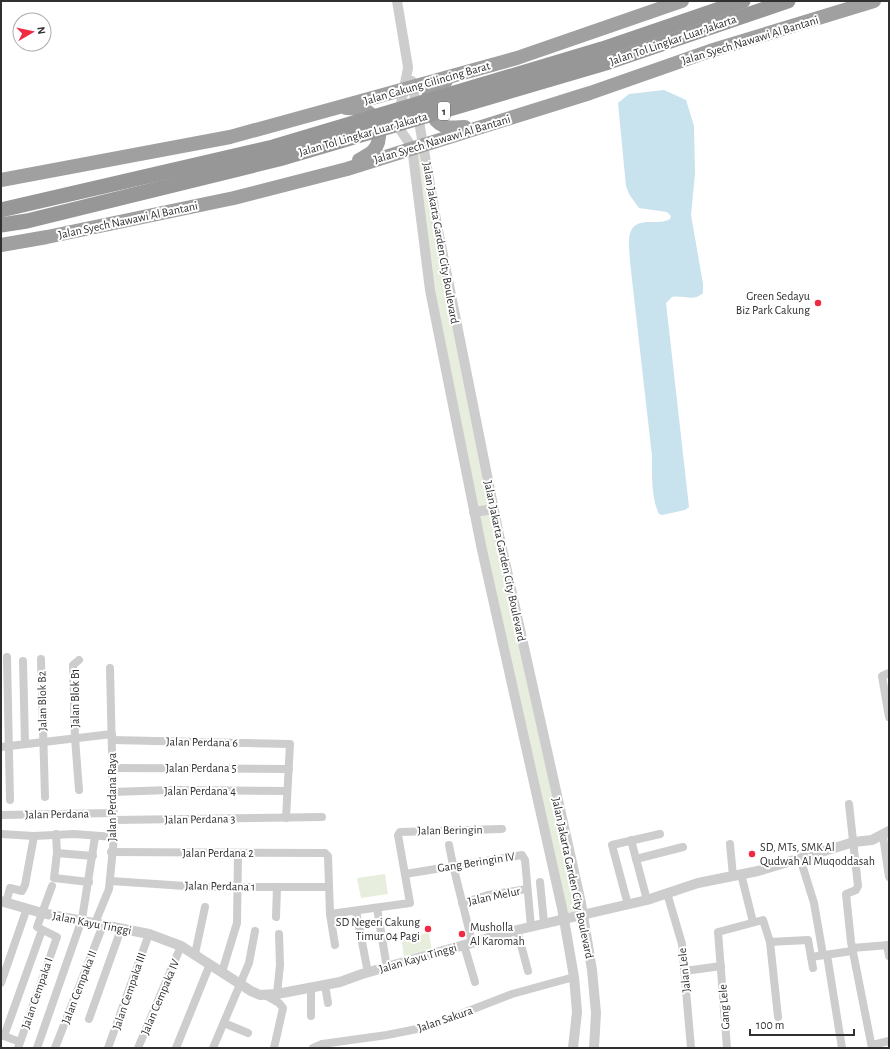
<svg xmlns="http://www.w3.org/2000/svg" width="890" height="1049" font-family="'Alegreya Sans',sans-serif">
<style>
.green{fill:#e7eedd}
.water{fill:#c8e2ee}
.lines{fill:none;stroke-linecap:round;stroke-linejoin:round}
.minor{stroke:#cdcdcd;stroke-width:8}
.tertiary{stroke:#cdcdcd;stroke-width:10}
.trunk{stroke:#a0a0a0;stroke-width:14}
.motorway{stroke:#979797;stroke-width:15}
.poi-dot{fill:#f02945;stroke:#fff;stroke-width:1.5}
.labels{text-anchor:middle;stroke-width:4;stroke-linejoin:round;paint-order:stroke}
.shield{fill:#fff;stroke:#6e6e6e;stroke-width:1}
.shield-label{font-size:11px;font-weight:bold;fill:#303030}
.street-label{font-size:12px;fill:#303030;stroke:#fff}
.poi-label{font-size:12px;fill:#303030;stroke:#fff;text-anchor:end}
</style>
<rect width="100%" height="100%" fill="#fff"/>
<g class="green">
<path d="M424,145L448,286L582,913L563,917L430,290L412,155Z"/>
<path d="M385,874L388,894L361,898L357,878Z"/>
<path d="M429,933L432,951L404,956L401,937Z"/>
</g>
<path class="water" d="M664,90L686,100L694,126L695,173L691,215L703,284V293C694,302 684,295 672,297L666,303L689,507L685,510L662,515L659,514C651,497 652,475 652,456L630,262C629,241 624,221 651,222C658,222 665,222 670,219L671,216L667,212L639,208L629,194L626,186L618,103L629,94Z"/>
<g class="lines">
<g class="minor">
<path d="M7,657L10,800"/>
<path d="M41,659L45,797"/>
<path d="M79,660L73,665L75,738L79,790"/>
<path d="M23,661L25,744"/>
<path d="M889,673L882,676L889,717"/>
<path d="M112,740L290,744L286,818"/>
<path d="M1,747L112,734"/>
<path d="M113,768L289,769"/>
<path d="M112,792L170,790L287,791"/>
<path d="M849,804L858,886L856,890L846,894L851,942L872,1048"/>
<path d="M1,815L114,813"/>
<path d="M114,820L322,817"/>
<path d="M1,834L34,836L74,834L114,837"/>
<path d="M56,834L57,853L54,878L89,882"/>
<path d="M883,836L889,877"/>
<path d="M631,840L647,900"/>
<path d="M730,844L733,876"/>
<path d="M449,845C455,878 465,910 472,943"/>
<path d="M111,852L325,853L328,856L330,914L410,903L398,835L400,832L502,829"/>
<path d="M57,853L93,856"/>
<path d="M800,858L814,903L823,955"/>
<path d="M636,859L683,847"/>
<path d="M405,874L522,855L525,860L531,927"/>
<path d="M741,874L753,922"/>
<path d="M111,881L200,887H329"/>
<path d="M540,882L544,923"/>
<path d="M667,893L682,944L691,1048"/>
<path d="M6,903L10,888L22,891L25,885L34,836"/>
<path d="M462,903L488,895L527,889"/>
<path d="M628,905L612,845L660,834"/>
<path d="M377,908L387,968"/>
<path d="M356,911L368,973"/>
<path d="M330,914L335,945"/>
<path d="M276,917L277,887"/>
<path d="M95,923L109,889L114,837L110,668"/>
<path d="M517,930L528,971"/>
<path d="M770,942L778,1017"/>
<path d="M464,945L475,982"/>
<path d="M887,945L889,956"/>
<path d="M852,948L889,945"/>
<path d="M195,954L205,907"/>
<path d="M827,955L842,1048"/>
<path d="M811,957L852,951"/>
<path d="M685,971L721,966"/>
<path d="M222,972L237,923L238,854"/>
<path d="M1,983L27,908"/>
<path d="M325,985L328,1003"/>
<path d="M277,994L280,965L279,934"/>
<path d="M265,995L279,1003L283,1008L274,1048"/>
<path d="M311,1016V988"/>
<path d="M89,1019L121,929"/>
<path d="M224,1023L248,1033"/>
<path d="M20,1042L4,1036L42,930"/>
<path d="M872,1045L889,1041"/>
<path d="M18,1048L57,937L37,927L52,886"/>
<path d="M37,1048L82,919L95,837"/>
<path d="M55,1048L103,925"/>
<path d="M108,1048L149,934"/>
<path d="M138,1048L181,946"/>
<path d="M176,1048L210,964"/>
<path d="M213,1048L249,963L255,931"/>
<path d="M313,1048L322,1044L387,1035L427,1027L512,994L574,977"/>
<path d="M727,1048L718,932L763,920L770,942L808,940L813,968"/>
</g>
<g class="tertiary">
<path d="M397,1L408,67"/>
<path d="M408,68L398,119L399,128L412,147L430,290L482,550L562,908L574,977L577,1012L573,1048"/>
<path d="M412,81L437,225L499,535L581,903L592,970L596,1013L594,1048"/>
<path d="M474,512L494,509"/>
<path d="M1,901L42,913L149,934L181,946L251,991L260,995L277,994L340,982L362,974L517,930L647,900L698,883L758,871L854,842L872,840L889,831"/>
</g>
<g class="trunk">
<path d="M446,81C441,83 435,85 432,89C423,100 432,121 444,126C450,129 458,127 465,127"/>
<path d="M346,108C354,108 362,108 368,112C380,119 383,141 373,151C369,155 364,157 359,160"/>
<path d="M1,180L230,137L517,58L682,1"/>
<path d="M1,245L47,237L234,198L347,169L590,93L710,51L874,1"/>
</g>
<g class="motorway">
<path d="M1,210L273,147L602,49L743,1"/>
<path d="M1,225L27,221L279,159L609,62L788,1"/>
</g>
</g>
<g class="poi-dot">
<circle cx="818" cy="303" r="4"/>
<circle cx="752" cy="854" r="4"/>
<circle cx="428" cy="929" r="4"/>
<circle cx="462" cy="934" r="4"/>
</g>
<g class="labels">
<rect class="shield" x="438" y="102" width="12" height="18" rx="3"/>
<g class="shield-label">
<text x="444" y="115">1</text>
</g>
<g class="street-label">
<text transform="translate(673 40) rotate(-19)" y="4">Jalan Tol Lingkar Luar Jakarta</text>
<text transform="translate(750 40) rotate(-17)" y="4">Jalan Syech Nawawi Al Bantani</text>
<text transform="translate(427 83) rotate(-16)" y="4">Jalan Cakung Cilincing Barat</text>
<text transform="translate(363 134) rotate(-16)" y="4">Jalan Tol Lingkar Luar Jakarta</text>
<text transform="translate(442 139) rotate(-17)" y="4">Jalan Syech Nawawi Al Bantani</text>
<text transform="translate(128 220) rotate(-12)" y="4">Jalan Syech Nawawi Al Bantani</text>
<text transform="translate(441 243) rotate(80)" y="4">Jalan Jakarta Garden City Boulevard</text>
<text transform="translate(505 561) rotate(78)" y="4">Jalan Jakarta Garden City Boulevard</text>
<text transform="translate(75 698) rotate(-90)" y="4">Jalan Blok B1</text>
<text transform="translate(42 701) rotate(-91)" y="4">Jalan Blok B2</text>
<text transform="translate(202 742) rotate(1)" y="4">Jalan Perdana 6</text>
<text x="201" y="772">Jalan Perdana 5</text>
<text x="200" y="795">Jalan Perdana 4</text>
<text transform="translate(112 797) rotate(-90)" y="4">Jalan Perdana Raya</text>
<text transform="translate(57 814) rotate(-1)" y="4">Jalan Perdana</text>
<text transform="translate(200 819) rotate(-1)" y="4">Jalan Perdana 3</text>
<text transform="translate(450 830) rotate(-1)" y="4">Jalan Beringin</text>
<text x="218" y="857">Jalan Perdana 2</text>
<text transform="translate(476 862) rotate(-9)" y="4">Gang Beringin IV</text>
<text transform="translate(573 878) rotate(78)" y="4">Jalan Jakarta Garden City Boulevard</text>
<text transform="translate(220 886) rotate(1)" y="4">Jalan Perdana 1</text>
<text transform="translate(494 896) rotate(-12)" y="4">Jalan Melur</text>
<text transform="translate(92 923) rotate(11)" y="4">Jalan Kayu Tinggi</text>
<text transform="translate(418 958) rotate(-16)" y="4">Jalan Kayu Tinggi</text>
<text transform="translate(684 970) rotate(-96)" y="4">Jalan Lele</text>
<text transform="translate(79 987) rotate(-69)" y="4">Jalan Cempaka II</text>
<text transform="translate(129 991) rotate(-71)" y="4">Jalan Cempaka III</text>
<text transform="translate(37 993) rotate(-71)" y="4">Jalan Cempaka I</text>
<text transform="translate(160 997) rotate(-67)" y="4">Jalan Cempaka IV</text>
<text transform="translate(724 1007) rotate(-94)" y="4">Gang Lele</text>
<text transform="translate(445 1019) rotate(-19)" y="4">Jalan Sakura</text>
</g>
<g class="poi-label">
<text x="810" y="300">Green Sedayu<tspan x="810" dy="14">Biz Park Cakung</tspan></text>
<text x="760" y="851" text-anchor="start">SD, MTs, SMK Al<tspan x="760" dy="14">Qudwah Al Muqoddasah</tspan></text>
<text x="420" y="926">SD Negeri Cakung<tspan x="420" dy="14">Timur 04 Pagi</tspan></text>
<text x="470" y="931" text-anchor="start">Musholla<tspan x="470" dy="14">Al Karomah</tspan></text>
</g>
</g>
<rect width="890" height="1049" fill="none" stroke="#303030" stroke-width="4"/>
<g transform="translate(32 32) rotate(81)"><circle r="19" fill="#ffffff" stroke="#acacac"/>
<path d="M0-3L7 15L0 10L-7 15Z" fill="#f02945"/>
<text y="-6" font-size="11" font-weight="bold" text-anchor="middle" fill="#303030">N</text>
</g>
<path d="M750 1029v6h104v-6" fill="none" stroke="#303030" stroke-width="2"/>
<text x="756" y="1029" font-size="12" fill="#303030" stroke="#ffffff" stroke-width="3" paint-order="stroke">100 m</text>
</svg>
